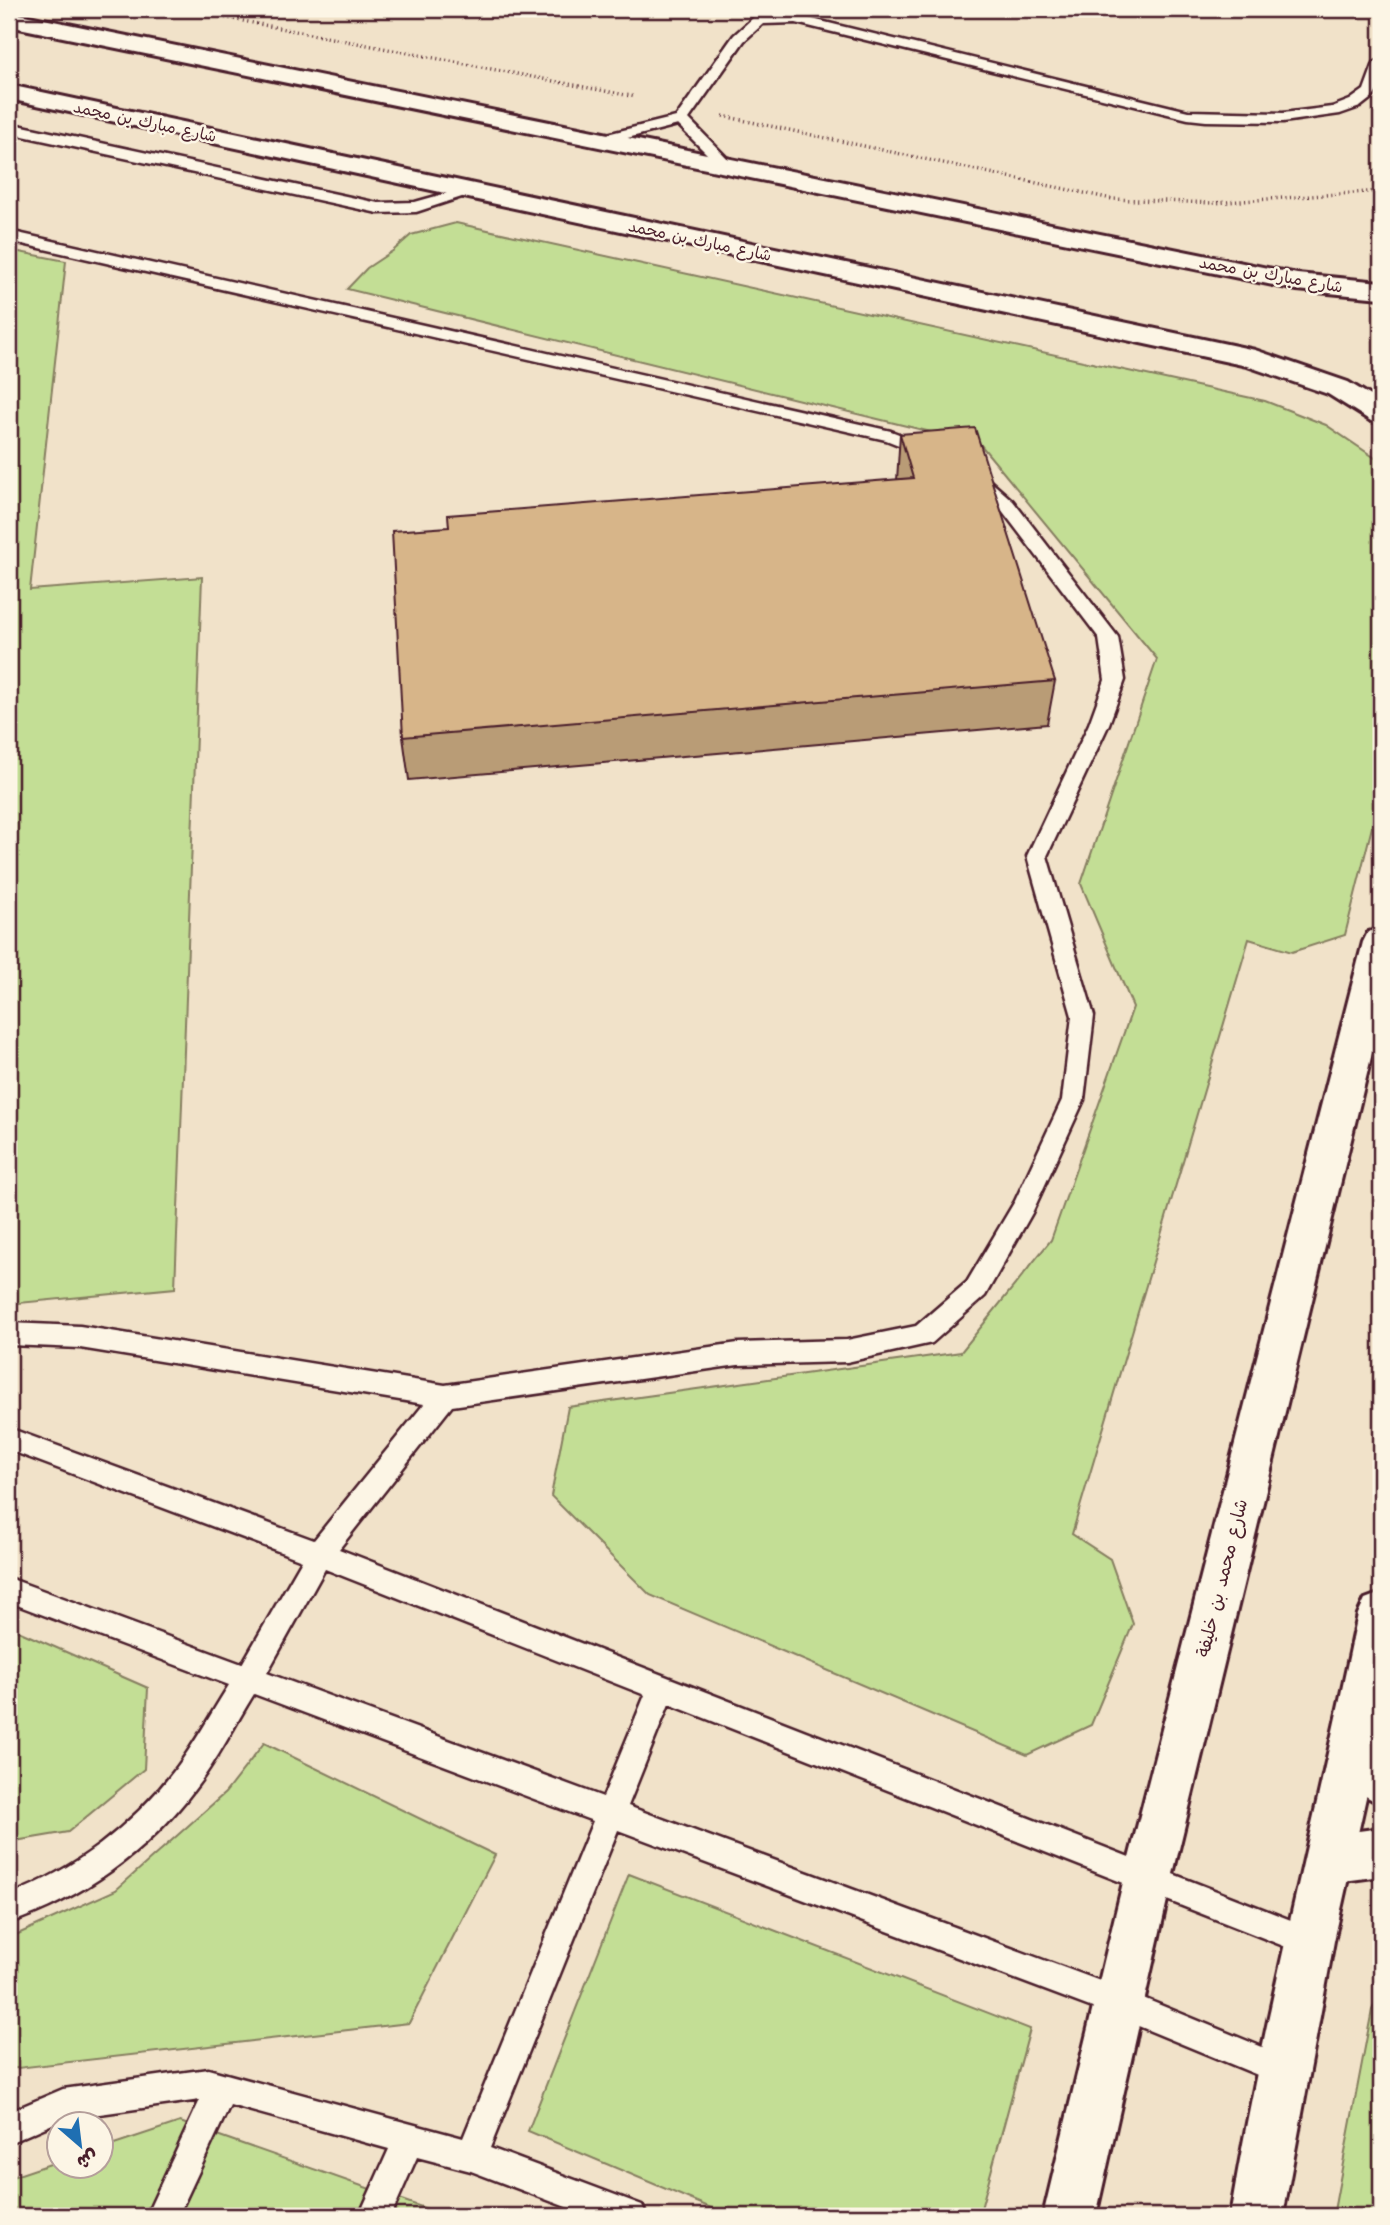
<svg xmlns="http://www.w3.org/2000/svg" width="1390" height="2225" font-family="Kalam,'Playpen Sans Arabic',sans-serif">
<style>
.green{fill:#c3de95;stroke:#867e60;stroke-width:2}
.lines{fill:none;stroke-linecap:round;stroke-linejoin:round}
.service-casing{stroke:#4a1f2b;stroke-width:5}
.minor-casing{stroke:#4a1f2b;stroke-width:6}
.tertiary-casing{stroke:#4a1f2b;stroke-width:6}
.secondary-casing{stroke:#4a1f2b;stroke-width:6}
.path{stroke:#4a1f2b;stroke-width:3.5;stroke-dasharray:1 3.5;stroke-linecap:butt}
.service{fill:#fcf5e5;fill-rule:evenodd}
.minor{fill:#fcf5e5;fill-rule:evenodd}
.tertiary{fill:#fcf5e5;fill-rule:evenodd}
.secondary{fill:#fcf5e5;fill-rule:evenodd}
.wall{fill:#b99c76;stroke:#4a1f2b;stroke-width:2}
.building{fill:#d7b589;stroke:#4a1f2b;stroke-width:2}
.labels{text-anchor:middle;stroke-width:5;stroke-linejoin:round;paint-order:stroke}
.far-street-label{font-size:16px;fill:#4a1f2b;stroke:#fcf5e5}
.street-label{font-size:18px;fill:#4a1f2b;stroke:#fcf5e5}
</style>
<rect width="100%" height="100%" fill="#f1e2c9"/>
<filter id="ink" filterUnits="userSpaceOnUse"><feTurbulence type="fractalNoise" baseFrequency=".0143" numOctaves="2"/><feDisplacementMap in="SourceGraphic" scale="14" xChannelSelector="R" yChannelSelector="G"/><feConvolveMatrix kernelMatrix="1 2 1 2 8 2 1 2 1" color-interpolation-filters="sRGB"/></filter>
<g filter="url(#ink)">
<g class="green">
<path d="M456,223L1265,401L1326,425L1381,462V791L1345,935L1292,952L1249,939L1072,1534L1110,1559L1133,1624L1091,1725L1027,1755L650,1595L551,1496L568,1407L961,1352L1051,1240L1133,1007L1081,884L1157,659L980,444L347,289L367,268L394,250L411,235Z"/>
<path d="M9,250L66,261L30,590L202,577L175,1288L9,1304Z"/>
<path d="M9,1627L148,1688L144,1769L68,1832L9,1842Z"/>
<path d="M264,1743L495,1855L409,2023L9,2069V1938L116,1890L225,1793Z"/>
<path d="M629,1874L1030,2029L979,2216H730L528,2131Z"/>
<path d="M1381,1991V2216H1333L1372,2010Z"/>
<path d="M180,2122L447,2216H9V2178L59,2161L60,2166H102V2148Z"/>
</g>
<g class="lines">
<defs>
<g id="service">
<path d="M796,15L1188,111L1283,113L1332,107L1350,100L1364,90L1374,63L1381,59V84L1374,96L1360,107L1340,114L1283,122L1206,121L1188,119L796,23L763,24L744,41L689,119L730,161V167H720L678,125L604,144L596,139L599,136L676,117L734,35L754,17Z"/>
<path d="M9,123L378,203L415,202L472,186L480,191L416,212L378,213L9,133Z"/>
<path d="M9,231L891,431L935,448L938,452L929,457L886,440L9,241Z"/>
<path d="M974,470L980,472L1013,501L1118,637L1125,680L1109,724L1047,856L1094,1016L1084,1100L1032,1213L985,1296L932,1343L847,1362L738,1365L452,1406L339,1549L1319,1931L1324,1941L1319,1951L1309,1956L669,1704L628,1806L1119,1988L1284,2056L1295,2060L1299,2071L1295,2082L1284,2086L1119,2018L618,1830L490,2148L642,2205L647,2216H590L471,2171L417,2157L391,2216H359L389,2149L230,2105L178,2216H146L200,2100L64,2119L9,2143V2112L63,2089L208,2069L463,2138L593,1821L254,1694C234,1726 217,1761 194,1790C148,1852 81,1899 9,1923V1895C73,1871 132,1826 174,1771C195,1744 211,1713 229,1685L9,1602V1578L242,1664L302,1560L9,1450V1428L314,1540L424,1404L80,1348L9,1345V1323L80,1326L445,1385L738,1343L847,1340L916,1326L967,1282L1015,1201L1062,1100L1072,1016L1027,856L1089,724L1105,680L1099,638L1001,509L968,480L965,476ZM325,1569L645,1695L603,1797L267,1673Z"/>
</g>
<g id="minor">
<path d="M1353,1732L1370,1739L1381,1749V1804C1358,1794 1339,1778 1329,1755L1336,1739Z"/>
<path d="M1381,1828V1876L1329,1883L1312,1876L1305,1859L1312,1842L1329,1835Z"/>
</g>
<g id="tertiary">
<path d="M9,12L1297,274L1381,282V298L1297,290L9,26Z"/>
<path d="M9,85L1255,350L1348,382L1381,402V424L1371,421L1328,394L1247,366L9,99Z"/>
</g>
<g id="secondary">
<path d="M1381,928V1016L1172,1878L1096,2216H1043L1124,1878L1363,942L1368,932Z"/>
<path d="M1381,1593V1730L1334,1941L1283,2216H1230C1264,2014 1317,1815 1358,1614L1365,1599Z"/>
</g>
</defs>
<use href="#service" class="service-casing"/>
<use href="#minor" class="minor-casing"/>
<use href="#tertiary" class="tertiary-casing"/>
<use href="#secondary" class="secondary-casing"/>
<g class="path">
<path d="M181,9L636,97"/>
<path d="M723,116L1112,199L1213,203L1381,191"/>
</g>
<use href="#service" class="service"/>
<use href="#minor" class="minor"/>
<use href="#tertiary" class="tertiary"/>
<use href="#secondary" class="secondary"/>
</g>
<path class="wall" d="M900,434L1055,681L1047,724L409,780L403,737L449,527L897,480Z"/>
<path class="building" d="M975,428L1055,681L403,737L392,531L449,527L448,515L913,478L900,434Z"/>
</g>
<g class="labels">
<g class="far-street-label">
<text transform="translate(145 121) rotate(12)" y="6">شارع مبارك بن محمد</text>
<text transform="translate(700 240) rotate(12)" y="6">شارع مبارك بن محمد</text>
<text transform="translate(1271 274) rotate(10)" y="6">شارع مبارك بن محمد</text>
</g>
<g class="street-label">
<text transform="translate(1222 1578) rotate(-76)" y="6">شارع محمد بن خليفة</text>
</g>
</g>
<rect width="1390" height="2225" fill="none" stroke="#fcf5e5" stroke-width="35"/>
<rect x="18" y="18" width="1355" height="2190" fill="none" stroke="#4a1f2b" stroke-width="2.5" filter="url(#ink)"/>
<g transform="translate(80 2145) rotate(152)"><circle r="33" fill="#fcf5e5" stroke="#b59f9b" stroke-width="2"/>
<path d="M0-5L12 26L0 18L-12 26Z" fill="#1f6fb2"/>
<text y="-10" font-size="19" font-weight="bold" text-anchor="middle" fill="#4a1f2b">ش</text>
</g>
</svg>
